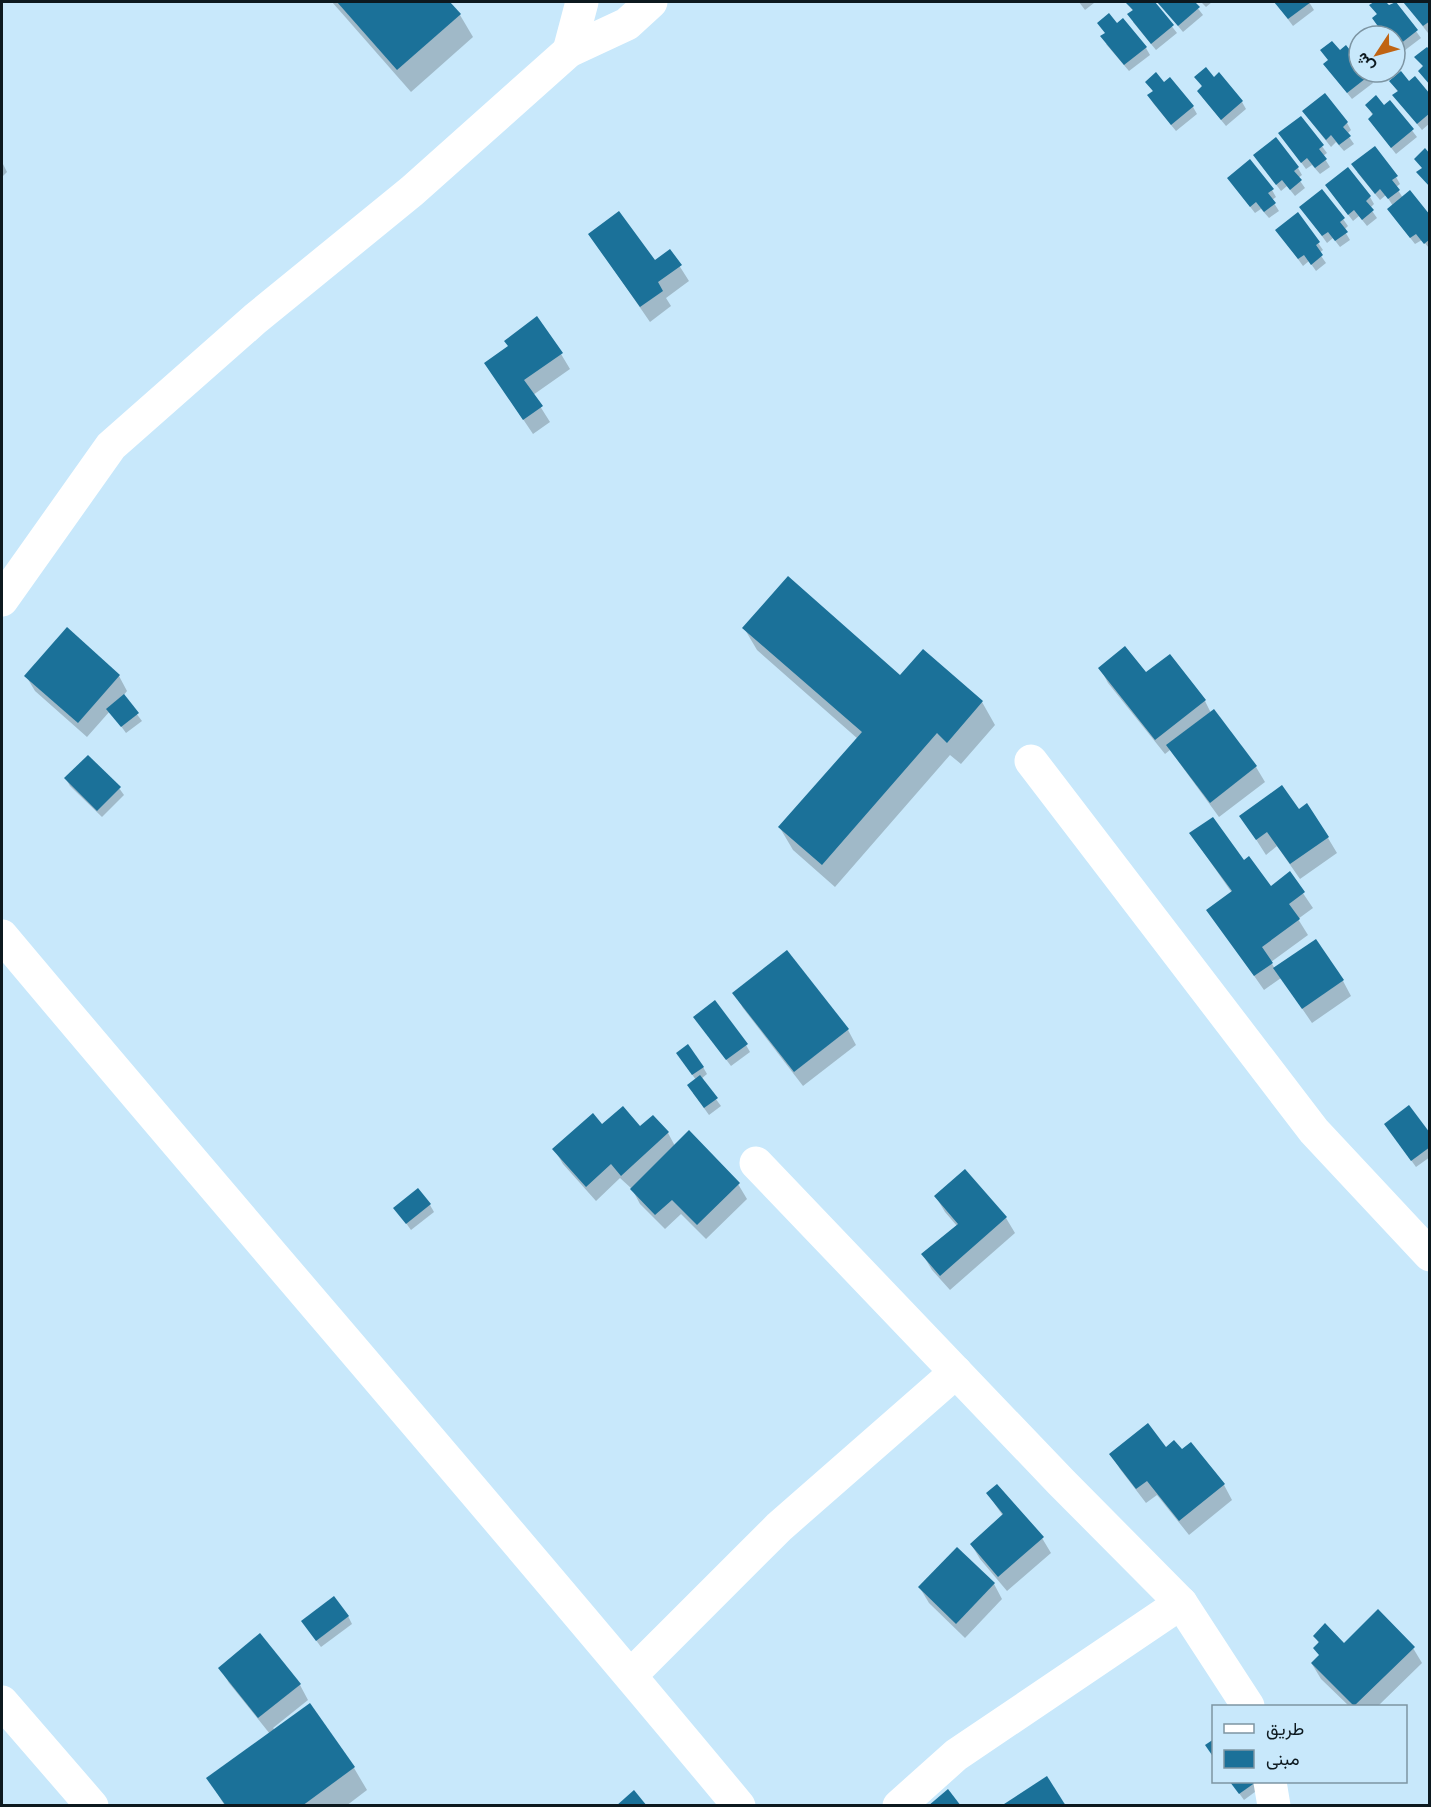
<svg xmlns="http://www.w3.org/2000/svg" width="1431" height="1807" font-family="'Golos Text',Vazirmatn,sans-serif">
<style>
.shadow{fill:#0003}
.building{fill:#1b7199}
.lines{fill:none;stroke-linecap:round;stroke-linejoin:round}
.street{stroke:#fff;stroke-width:33}
</style>
<rect width="100%" height="100%" fill="#c8e8fb"/>
<g class="shadow">
<path d="M332,2H448L460,15L473,37L411,92Z"/>
<path d="M1079,2H1094V3L1085,10Z"/>
<path d="M1127,2H1153L1177,33L1156,50L1133,22V11Z"/>
<path d="M1158,2H1193L1203,15L1183,32Z"/>
<path d="M1201,2H1212L1206,7Z"/>
<path d="M1275,2H1309L1314,10L1293,26Z"/>
<path d="M1376,2H1384L1388,7L1395,3L1421,38L1400,54L1395,48V36H1386L1373,19L1378,16L1371,5Z"/>
<path d="M1404,2H1430V31L1428,33Z"/>
<path d="M1106,44L1146,48L1150,55L1129,71Z"/>
<path d="M1340,52L1359,64V72H1366L1373,83L1352,99L1325,65Z"/>
<path d="M1196,77L1242,102L1246,109L1226,126L1203,98L1199,91L1203,88Z"/>
<path d="M1147,82L1164,84L1193,107L1197,114L1176,131L1153,103L1149,96L1154,93Z"/>
<path d="M1391,82L1430,96V123L1422,130L1399,102L1398,92Z"/>
<path d="M1390,102L1417,137L1396,154L1374,126L1369,119L1373,116L1367,105L1384,107Z"/>
<path d="M1301,118L1327,153L1323,156L1330,167L1320,174L1312,165L1306,169L1280,134Z"/>
<path d="M1308,118L1347,123L1351,130L1347,134L1354,144L1344,151L1336,142L1331,147Z"/>
<path d="M2,162L7,172L2,177Z"/>
<path d="M1259,162L1298,168L1302,175L1298,178L1305,188L1295,196L1287,186L1281,191Z"/>
<path d="M1357,172L1396,177L1400,184L1396,187L1403,198L1430,217V249L1422,240L1415,244L1393,216V206L1386,195L1380,200Z"/>
<path d="M1233,185L1272,190L1276,197L1272,200L1279,211L1269,218L1261,209L1255,213Z"/>
<path d="M1331,192L1370,197L1374,204L1370,208L1377,218L1367,226L1359,216L1353,221Z"/>
<path d="M1301,207L1343,219L1348,226L1344,230L1350,240L1340,247L1333,238L1327,243Z"/>
<path d="M1298,214L1323,250L1319,253L1326,263L1316,271L1309,261L1303,266L1277,230Z"/>
<path d="M590,235L654,262L670,251L689,281L666,298L671,306L650,322Z"/>
<path d="M561,354L570,369L533,395L550,422L533,434L486,364Z"/>
<path d="M744,628L982,702L995,725L961,764L950,755L835,887L793,850L780,828L858,739L757,650Z"/>
<path d="M1169,656L1205,701L1211,713L1214,711L1256,767L1265,782L1219,817L1170,750L1165,754L1108,683L1100,668L1146,674Z"/>
<path d="M26,676H119L127,691L123,696L142,721L126,733L110,711L87,737L35,691Z"/>
<path d="M66,779L119,788L124,795L102,817L70,786Z"/>
<path d="M1299,811L1328,838L1337,853L1300,879L1277,846L1266,855L1241,816Z"/>
<path d="M1191,834L1244,862L1271,888L1290,874L1313,908L1298,919L1308,935L1271,962L1275,969L1343,981L1351,996L1312,1023L1281,978L1264,990L1208,910L1232,893Z"/>
<path d="M787,953L848,1030L856,1045L803,1086L743,1008L734,993Z"/>
<path d="M695,1018L746,1045L750,1052L731,1066Z"/>
<path d="M682,1060L703,1067L707,1074L701,1079L721,1106L709,1115L693,1093L696,1080Z"/>
<path d="M602,1126L668,1133L675,1146L738,1184L747,1199L706,1239L681,1214L665,1229L640,1204L632,1189L620,1178L596,1201L563,1164L554,1149Z"/>
<path d="M1390,1131L1430,1136V1157L1416,1167Z"/>
<path d="M965,1172L1006,1218L1015,1233L950,1290L932,1270L923,1255L957,1226L945,1212L936,1197Z"/>
<path d="M430,1205L434,1212L411,1230L395,1208Z"/>
<path d="M1166,1449L1181,1451L1224,1485L1232,1500L1189,1535L1157,1495L1146,1503L1120,1469L1111,1454Z"/>
<path d="M988,1494L1042,1538L1051,1553L1007,1591L980,1559L971,1544L1003,1516Z"/>
<path d="M994,1584L1002,1599L965,1638L929,1603L920,1588Z"/>
<path d="M348,1616L352,1624L321,1647L307,1628Z"/>
<path d="M260,1636L300,1685L308,1700L273,1728L275,1730L310,1705L354,1768L367,1790L346,1806H225L208,1778L270,1734L229,1683L220,1668Z"/>
<path d="M1315,1636L1344,1645L1413,1648L1422,1663L1378,1706H1349L1321,1679L1312,1664L1320,1656L1319,1644Z"/>
<path d="M1231,1782H1261L1263,1786L1244,1800Z"/>
</g>
<g class="building">
<path d="M337,2H450L461,14L397,70Z"/>
<path d="M1125,2H1155L1174,25L1151,44L1127,14L1133,10Z"/>
<path d="M1157,2H1195L1200,7L1178,26Z"/>
<path d="M1274,2H1311L1288,19Z"/>
<path d="M1374,2H1386L1389,5L1396,2L1418,30L1395,48V36H1385L1372,18L1377,14L1369,5Z"/>
<path d="M1403,2H1430V21L1423,26Z"/>
<path d="M1109,13L1117,23L1123,18L1147,47L1124,65L1100,36L1105,33L1097,23Z"/>
<path d="M1332,41L1340,50L1346,45L1359,62V72H1368L1370,75L1347,93L1323,64L1328,60L1320,50Z"/>
<path d="M1427,47L1430,50V85L1418,71L1423,66L1414,57Z"/>
<path d="M1206,67L1214,77L1219,72L1243,101L1221,120L1197,91L1202,86L1194,77Z"/>
<path d="M1401,71L1409,81L1415,76L1430,94V113L1417,124L1392,95L1398,91L1389,81Z"/>
<path d="M1156,72L1164,82L1170,77L1194,106L1171,125L1147,95L1153,91L1145,82Z"/>
<path d="M1325,93L1348,122L1343,127L1351,136L1339,145L1331,135L1326,140L1302,111Z"/>
<path d="M1376,95L1384,105L1390,100L1414,129L1391,148L1368,119L1373,114L1365,105Z"/>
<path d="M1301,116L1324,145L1319,149L1327,159L1315,168L1307,158L1301,163L1278,133Z"/>
<path d="M1276,137L1299,167L1294,171L1302,180L1290,190L1282,180L1276,185L1253,155Z"/>
<path d="M1375,146L1398,176L1392,180L1400,190L1388,199L1380,189L1375,194L1351,164Z"/>
<path d="M1425,148L1430,154V187L1416,172L1422,168L1414,159Z"/>
<path d="M1250,159L1274,189L1268,193L1276,203L1264,212L1256,202L1250,207L1227,178Z"/>
<path d="M1348,167L1371,196L1366,201L1374,210L1362,220L1354,210L1348,215L1325,185Z"/>
<path d="M1322,189L1345,218L1340,222L1348,232L1335,241L1328,232L1322,236L1299,207Z"/>
<path d="M1410,190L1430,215V239L1424,244L1416,234L1410,238L1387,209Z"/>
<path d="M619,211L655,260L670,249L682,265L658,282L663,291L640,307L588,234Z"/>
<path d="M1298,212L1320,242L1316,245L1323,255L1311,265L1304,255L1298,259L1275,230Z"/>
<path d="M537,316L563,353L524,380L543,406L523,420L484,363L508,346L504,341Z"/>
<path d="M788,576L900,675L923,649L983,701L947,743L937,733L822,865L778,827L862,732L742,628Z"/>
<path d="M67,627L120,675L78,723L24,676Z"/>
<path d="M1125,646L1146,672L1170,654L1206,700L1155,740L1098,668Z"/>
<path d="M124,694L139,713L121,727L106,709Z"/>
<path d="M1214,709L1257,766L1210,803L1166,745Z"/>
<path d="M88,755L121,787L97,811L64,778Z"/>
<path d="M1282,785L1299,809L1307,803L1329,837L1290,864L1267,832L1256,840L1239,816Z"/>
<path d="M1213,817L1244,860L1249,856L1271,886L1290,871L1305,892L1289,904L1300,919L1262,947L1273,963L1254,976L1206,910L1232,891L1189,833Z"/>
<path d="M1316,939L1344,980L1302,1009L1273,968Z"/>
<path d="M787,950L849,1029L794,1072L732,993Z"/>
<path d="M715,1000L748,1044L726,1060L693,1017Z"/>
<path d="M688,1044L704,1067L692,1075L676,1053Z"/>
<path d="M700,1075L718,1098L704,1108L687,1085Z"/>
<path d="M1409,1105L1430,1133V1147L1411,1161L1384,1124Z"/>
<path d="M623,1106L640,1126L653,1115L669,1132L621,1176L611,1164L586,1187L552,1149L593,1113L602,1124Z"/>
<path d="M689,1130L740,1183L697,1225L672,1200L655,1215L630,1189Z"/>
<path d="M965,1169L1007,1217L940,1276L921,1254L958,1224L934,1196Z"/>
<path d="M418,1188L431,1204L406,1224L393,1208Z"/>
<path d="M1148,1423L1166,1447L1174,1440L1182,1449L1191,1442L1225,1484L1179,1521L1147,1481L1136,1489L1109,1454Z"/>
<path d="M997,1484L1044,1537L998,1577L970,1544L1003,1514L986,1493Z"/>
<path d="M957,1547L995,1583L956,1624L918,1587Z"/>
<path d="M334,1596L349,1616L316,1641L301,1621Z"/>
<path d="M1378,1609L1415,1647L1354,1706L1311,1663L1319,1655L1313,1648L1319,1642L1313,1636L1325,1623L1344,1643Z"/>
<path d="M260,1633L301,1684L258,1718L218,1668Z"/>
<path d="M310,1703L355,1767L302,1806H226L206,1778Z"/>
<path d="M1214,1739V1758L1205,1745Z"/>
<path d="M1047,1776L1066,1806H1001Z"/>
<path d="M1230,1782H1256L1239,1794Z"/>
<path d="M948,1789L961,1806H928Z"/>
<path d="M634,1790L647,1806H616Z"/>
</g>
<g class="lines">
<g class="street">
<path d="M569,51L582,2"/>
<path d="M2,600L111,446L255,319L412,191L569,51L627,24L651,2"/>
<path d="M1031,761L1314,1131L1430,1255"/>
<path d="M2,936C246,1227 496,1513 739,1806"/>
<path d="M756,1163L1061,1482L1181,1603L1248,1706"/>
<path d="M631,1675L779,1527L956,1372"/>
<path d="M2,1702L92,1806"/>
<path d="M1270,1782L1274,1806"/>
<path d="M899,1806L956,1755L1181,1603"/>
</g>
</g>
<rect width="1431" height="1807" fill="none" stroke="#0d191f" stroke-width="6"/>
<rect x="1212" y="1705" width="195" height="78" fill="#c8e8fb" stroke="#7d95a3" stroke-width="1.5"/>
<rect x="1224" y="1724" width="30" height="9" fill="#ffffff" stroke="#7d95a3" stroke-width="1.5"/>
<text x="1266" y="1735" font-size="18" fill="#0d191f">طريق</text>
<rect x="1224" y="1750" width="30" height="18" fill="#1b7199" stroke="#7d95a3" stroke-width="1.5"/>
<text x="1266" y="1765" font-size="18" fill="#0d191f">مبنى</text>
<g transform="translate(1377 54) rotate(234)"><circle r="28" fill="#c8e8fb" stroke="#7d95a3" stroke-width="1.5"/>
<path d="M0-4.5L10 22L0 15L-10 22Z" fill="#c06413"/>
<text y="-9" font-size="16" font-weight="bold" text-anchor="middle" fill="#0d191f">ش</text>
</g>
</svg>
